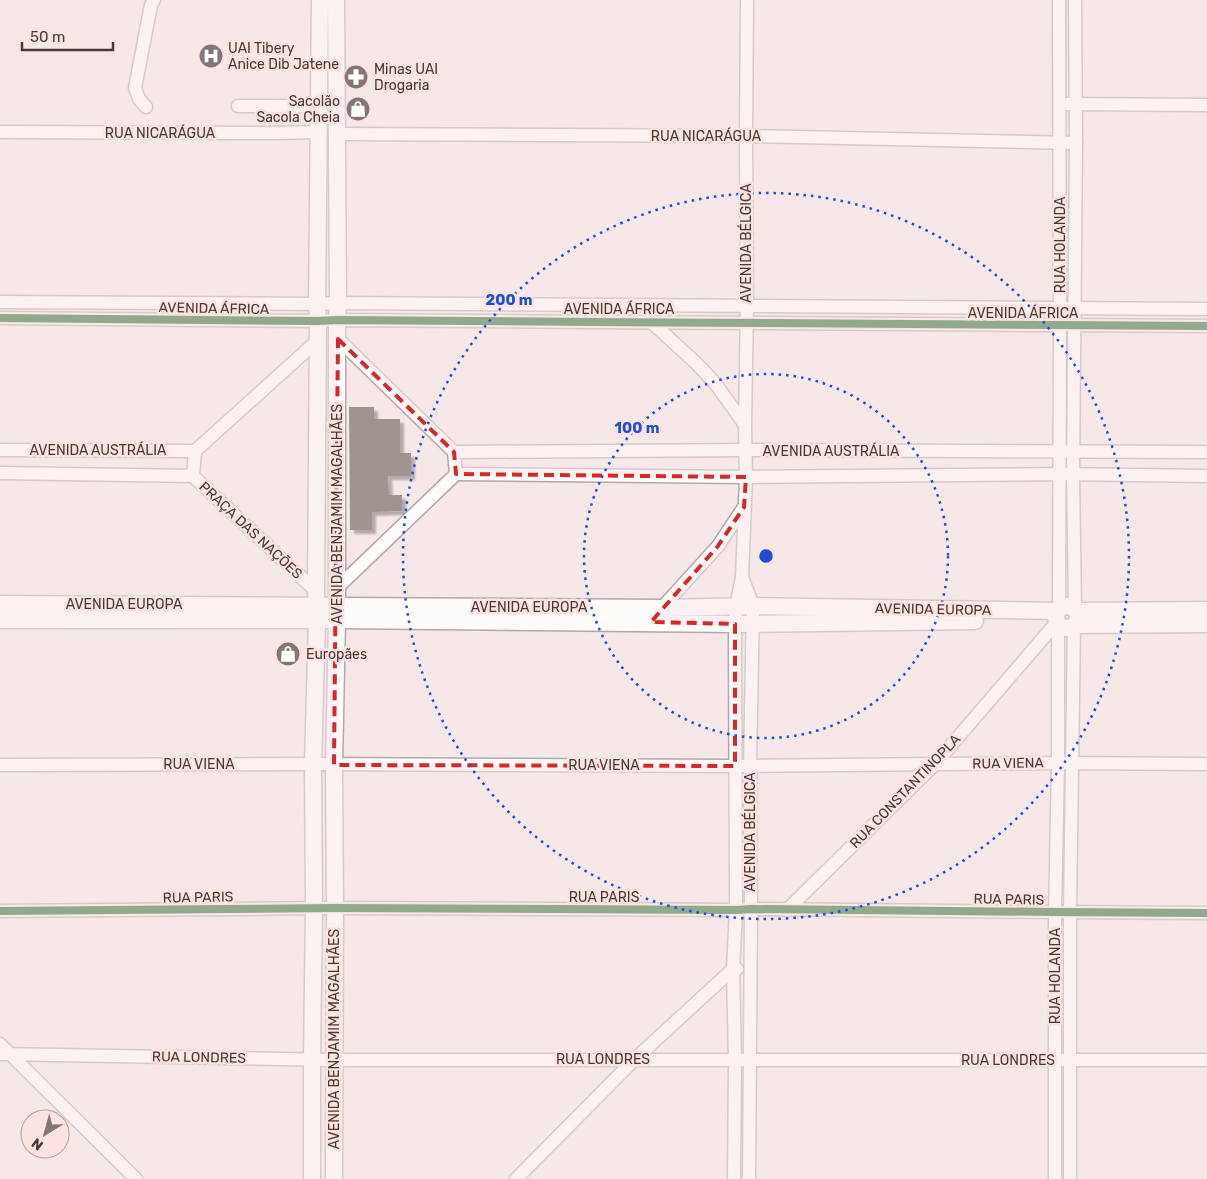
<svg xmlns="http://www.w3.org/2000/svg" width="1207" height="1179" font-family="Rubik,sans-serif">
<style>
.building{fill:#9f9490;filter:url(#shadow)}
.lines{fill:none;stroke-linecap:round;stroke-linejoin:round}
.minor-casing{stroke:#b4a7a6;stroke-width:15}
.major-casing{stroke:#b4a7a6;stroke-width:19}
.minor{stroke:#fefcfb;stroke-width:12}
.major{stroke:#fefcfb;stroke-width:16}
.cycleway-casing{stroke:#fbe3e1;stroke-width:11}
.cycleway{stroke:#1b5e20;stroke-width:8}
.marked{fill:none;stroke:#d62828;stroke-width:4;stroke-dasharray:10 6;stroke-linejoin:round}
.ring{fill:none;stroke:#1d4ed8;stroke-width:2.5;stroke-dasharray:2.5 5}
.labels{text-anchor:middle;stroke-width:5;stroke-linejoin:round;paint-order:stroke}
.poi-label{font-size:14px;fill:#483937;stroke:#fbe3e1;text-anchor:start}
.street-label{font-size:14px;fill:#483937;stroke:#fbe3e1}
.centre{fill:#1d4ed8;stroke:#fbe3e1;stroke-width:2.5}
.ring-label{font-size:15px;text-anchor:middle;font-weight:bold;fill:#1d4ed8;stroke:#fbe3e1;stroke-width:5;stroke-linejoin:round;paint-order:stroke}
</style>
<defs>
<filter id="shadow"><feDropShadow dx="4" dy="4" stdDeviation="1" flood-color="#0004"/></filter>
</defs>
<rect width="100%" height="100%" fill="#f5e8e7"/>
<path class="building" d="M349,407H374V419H400V453H411V476H388L389,495H402V511L372,512V530H350Z"/>
<g class="lines">
<defs>
<g id="minor">
<path d="M1067,104L1207,105"/>
<path d="M238,106H319"/>
<path d="M146,107L139,99L135,88L151,5L154,0"/>
<path d="M0,132L275,133L319,132"/>
<path d="M337,134L746,136L1076,143"/>
<path d="M0,302L317,304L338,303L1207,309"/>
<path d="M0,318L318,321L337,320C627,322 917,325 1207,326"/>
<path d="M648,319L696,363L715,383L745,425"/>
<path d="M0,450L195,451"/>
<path d="M454,452L745,450L1207,452"/>
<path d="M0,473L193,476"/>
<path d="M456,474L746,477L1060,474L1207,476"/>
<path d="M742,577L753,606L750,765L751,909L749,1179"/>
<path d="M336,589L456,474L454,452L338,339"/>
<path d="M316,591L193,476L195,451L317,341"/>
<path d="M1059,609L1060,326L1059,0"/>
<path d="M1075,609L1073,474L1076,143L1075,0"/>
<path d="M659,611L718,546L744,507"/>
<path d="M0,765L313,764L735,766L1058,763L1207,764"/>
<path d="M787,910L935,764L1057,622"/>
<path d="M0,911L335,908L736,910L751,909L1055,912L1207,913"/>
<path d="M0,1044L136,1179"/>
<path d="M0,1054L334,1060H1207"/>
<path d="M516,1179L635,1059L733,969H737"/>
<path d="M734,1179L735,1060L733,969L736,910L735,624L736,607L742,577L746,477L745,425L747,306L746,136L747,0"/>
<path d="M1055,1179V912L1058,763V623"/>
<path d="M1070,1179V912L1074,625"/>
</g>
<g id="major">
<path d="M0,604L664,608L753,606L1057,611"/>
<circle cx="1067" cy="617" r="11"/>
<path d="M1076,611L1207,610"/>
<path d="M0,620H337L735,624L975,621"/>
<path d="M1074,625L1207,624"/>
<path d="M312,1179V1059L314,908L313,764L317,620L316,591L318,321L317,304L320,0"/>
<path d="M334,1179L335,908L334,765L337,620V320L338,303L336,0"/>
</g>
</defs>
<use href="#minor" class="minor-casing"/>
<use href="#major" class="major-casing"/>
<use href="#minor" class="minor"/>
<use href="#major" class="major"/>
<defs>
<g id="cycleway">
<path d="M0,318L318,321L337,320C627,322 917,325 1207,326"/>
<path d="M0,911L335,908L736,910L751,909L1055,912L1207,913"/>
</g>
</defs>
<use href="#cycleway" class="cycleway-casing"/>
<use href="#cycleway" class="cycleway"/>
</g>
<path d="M0 0H1207V1179H0ZM338,339L454,452L456,474L746,477L744,507L718,546L651,622L735,624V766L334,765Z" fill="#f5e8e7" fill-opacity=".55" fill-rule="evenodd"/>
<path class="marked" d="M338,339L454,452L456,474L746,477L744,507L718,546L651,622L735,624V766L334,765Z"/>
<g class="ring">
<circle cx="766" cy="556" r="182"/>
<circle cx="766" cy="556" r="363"/>
</g>
<defs>
<symbol id="hospital-disc" viewBox="-11 -11 22 22"><circle r="9.5" fill="#857675" stroke="#fbe3e1"/><path d="M-5-5h3v3.5h4V-5h3V5h-3V1.5h-4V5h-3Z" fill="#fff"/></symbol>
<symbol id="pharmacy-disc" viewBox="-11 -11 22 22"><circle r="9.5" fill="#857675" stroke="#fbe3e1"/><path d="M-2-6h4v4h4v4h-4v4h-4v-4h-4v-4h4Z" fill="#fff"/></symbol>
<symbol id="shop-disc" viewBox="-11 -11 22 22"><circle r="9.5" fill="#857675" stroke="#fbe3e1"/><path d="M-5-2.5h2.3a2.7 3.5 0 0 1 5.4 0H5L5.5 6h-11ZM-1.5-2.5h3a1.5 2.3 0 0 0-3 0Z" fill="#fff"/></symbol>
</defs>
<g fill-rule="evenodd">
<use href="#hospital-disc" x="197" y="42" width="28" height="28"/>
<use href="#pharmacy-disc" x="342" y="63" width="28" height="28"/>
<use href="#shop-disc" x="344" y="95" width="28" height="28"/>
<use href="#shop-disc" x="274" y="640" width="28" height="28"/>
</g>
<g class="labels">
<g class="poi-label">
<text x="228" y="53">UAI Tibery<tspan x="228" dy="16">Anice Dib Jatene</tspan></text>
<text x="374" y="74">Minas UAI<tspan x="374" dy="16">Drogaria</tspan></text>
<text x="340" y="106" text-anchor="end">Sacolão<tspan x="340" dy="16">Sacola Cheia</tspan></text>
<text x="306" y="659">Europães</text>
</g>
<g class="street-label">
<text x="160" y="138">RUA NICARÁGUA</text>
<text x="706" y="141">RUA NICARÁGUA</text>
<text transform="translate(746 243) rotate(-90)" y="5">AVENIDA BÉLGICA</text>
<text transform="translate(1060 245) rotate(-90)" y="5">RUA HOLANDA</text>
<text transform="translate(214 308) rotate(1)" y="5">AVENIDA ÁFRICA</text>
<text x="619" y="314">AVENIDA ÁFRICA</text>
<text x="1023" y="318">AVENIDA ÁFRICA</text>
<text x="98" y="455">AVENIDA AUSTRÁLIA</text>
<text x="831" y="456">AVENIDA AUSTRÁLIA</text>
<text transform="translate(337 514) rotate(-90)" y="5">AVENIDA BENJAMIM MAGALHÃES</text>
<text transform="translate(251 530) rotate(43)" y="5">PRAÇA DAS NAÇÕES</text>
<text x="124" y="609">AVENIDA EUROPA</text>
<text x="529" y="612">AVENIDA EUROPA</text>
<text transform="translate(933 609) rotate(1)" y="5">AVENIDA EUROPA</text>
<text transform="translate(1008 763) rotate(-1)" y="5">RUA VIENA</text>
<text x="199" y="769">RUA VIENA</text>
<text x="604" y="770">RUA VIENA</text>
<text transform="translate(905 791) rotate(-46)" y="5">RUA CONSTANTINOPLA</text>
<text transform="translate(750 832) rotate(-90)" y="5">AVENIDA BÉLGICA</text>
<text transform="translate(198 897) rotate(-1)" y="5">RUA PARIS</text>
<text x="604" y="902">RUA PARIS</text>
<text transform="translate(1009 899) rotate(1)" y="5">RUA PARIS</text>
<text transform="translate(1055 976) rotate(-90)" y="5">RUA HOLANDA</text>
<text transform="translate(334 1039) rotate(-90)" y="5">AVENIDA BENJAMIM MAGALHÃES</text>
<text transform="translate(199 1057) rotate(1)" y="5">RUA LONDRES</text>
<text x="603" y="1064">RUA LONDRES</text>
<text x="1008" y="1065">RUA LONDRES</text>
</g>
</g>
<circle cx="766" cy="556" r="8" class="centre"/>
<g class="ring-label">
<text x="509" y="305">200 m</text>
<text x="637" y="433">100 m</text>
</g>
<g transform="translate(45 1134) rotate(217)"><circle r="24" fill="#fbe3e1" stroke="#b39f9d"/>
<path d="M0-4L9 19L0 12L-9 19Z" fill="#857675"/>
<text y="-8" font-size="14" font-weight="bold" text-anchor="middle" fill="#483937">N</text>
</g>
<path d="M22 42v8h91v-8" fill="none" stroke="#483937" stroke-width="2.5"/>
<text x="30" y="42" font-size="15" fill="#483937" stroke="#fbe3e1" stroke-width="4" paint-order="stroke">50 m</text>
</svg>
